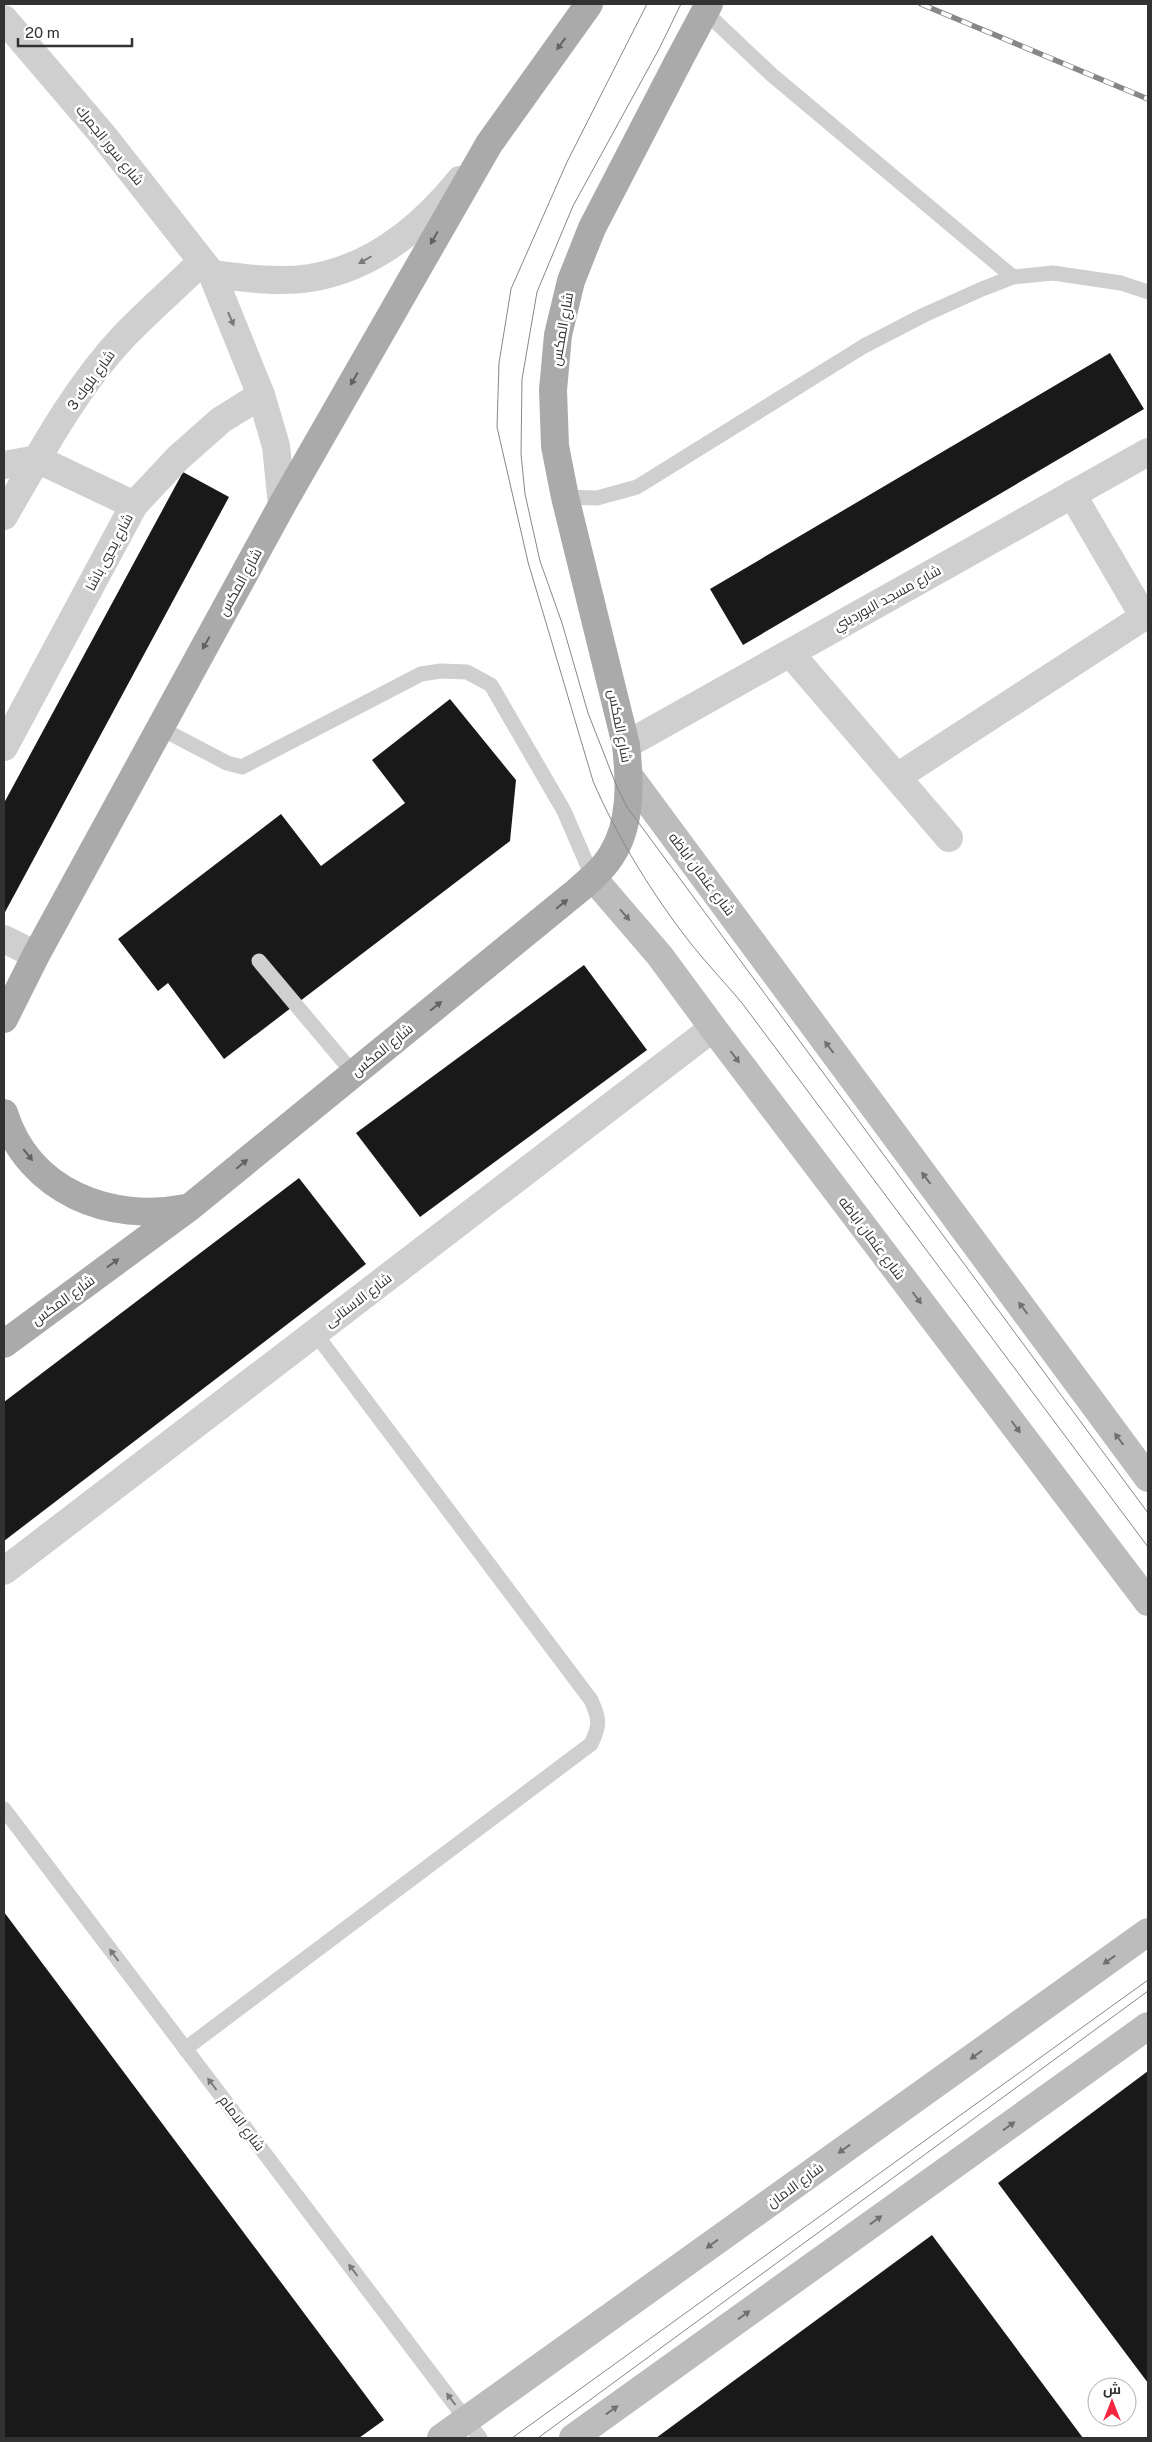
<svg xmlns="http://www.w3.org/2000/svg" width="1152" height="2442" font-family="'Public Sans',Cairo,sans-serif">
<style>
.building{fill:#191919}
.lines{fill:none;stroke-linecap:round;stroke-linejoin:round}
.lane{stroke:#cfcfcf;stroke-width:15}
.street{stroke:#cfcfcf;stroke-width:28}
.secondary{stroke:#bcbcbc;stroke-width:28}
.primary{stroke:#aaa;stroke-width:28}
.tram{stroke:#878787;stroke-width:1}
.rail-casing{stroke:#878787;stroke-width:5.5}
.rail{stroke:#fff;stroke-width:4;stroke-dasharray:11;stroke-linecap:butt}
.primary-bridge{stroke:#aaa;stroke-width:28}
.oneway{fill:#626262}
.oneway2{fill:#797979}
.oneway3{fill:#707070}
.labels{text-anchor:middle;stroke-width:5;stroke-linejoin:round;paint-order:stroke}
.street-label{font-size:14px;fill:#323232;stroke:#fff}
</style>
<rect width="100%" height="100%" fill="#fff"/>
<g class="building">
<path d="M1110,353L1144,409L743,645L710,589Z"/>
<path d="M183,472L229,497L4,914V803Z"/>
<path d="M450,699L516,780L510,841L224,1059L168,983L158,991L118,939L281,814L321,866L405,803L372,760Z"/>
<path d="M584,965L647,1050L420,1217L356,1133Z"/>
<path d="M299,1178L366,1264L4,1541V1402Z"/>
<path d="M4,1912L384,2420L359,2438H4Z"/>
<path d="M1148,2071V2383L998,2183Z"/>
<path d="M932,2235L1083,2438H656Z"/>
</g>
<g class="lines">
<g class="lane">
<path d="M700,7L772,75L1013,277"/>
<path d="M565,497L597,498L637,487L864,346L924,315L982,289L1013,277L1053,273L1121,283L1148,292"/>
<path d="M160,728L227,763L242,767L421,674L441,671L467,672L491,685L564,811L593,878"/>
<path d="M259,961L354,1074"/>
<path d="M4,1809L480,2438"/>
<path d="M185,2049L591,1744C600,1725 600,1720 591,1700L315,1333"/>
</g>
<g class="street">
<path d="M4,19L102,134L212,274L261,395L276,446L282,505"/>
<path d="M212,274C244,278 278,283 310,278C372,268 422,227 460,180"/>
<path d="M4,465L37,459L134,505"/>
<path d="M1072,494L1144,617"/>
<path d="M4,516C40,454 75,388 124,336C149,310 176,287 201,262"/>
<path d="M790,653L949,838"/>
<path d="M626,745L1148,452"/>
<path d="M4,747L134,505L178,458L221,420L261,395"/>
<path d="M897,777L1148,614"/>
<path d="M4,939L36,955"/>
<path d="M4,1571L713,1028"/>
</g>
<g class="secondary">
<path d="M630,777L1148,1478"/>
<path d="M593,878L660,956L713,1028L1148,1602"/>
<path d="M441,2438L1148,1932"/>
<path d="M573,2438L1148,2026"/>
</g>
<g class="primary">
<path d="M4,1019L36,955L282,505L489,144L589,4"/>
<path d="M4,1113C29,1192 110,1223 186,1208"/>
<path d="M4,1344L190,1207L576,892C589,881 602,870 611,856C632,824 630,781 626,745L565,497L555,446L553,390L558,335L571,281L592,228L678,62"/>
</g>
<g class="tram">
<path d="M647,4L567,162L511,289L499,363L497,427L528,562L593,781C617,837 654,897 692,945C708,965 726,984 742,1003L1148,1547"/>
<path d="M681,4L659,49L573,206L537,292L522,379L521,454L525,494L540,561L562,623L588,713L617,787L627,807L1148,1513"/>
<path d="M512,2438L1148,1980"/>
<path d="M538,2438L1148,1991"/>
</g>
<defs>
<path id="rail" d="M921,4L1148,99"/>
</defs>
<use href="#rail" class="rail-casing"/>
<use href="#rail" class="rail"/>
<path class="primary-bridge" d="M678,62L709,4"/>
</g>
<defs><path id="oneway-solid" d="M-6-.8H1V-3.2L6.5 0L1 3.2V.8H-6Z" transform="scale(1.25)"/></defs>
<g class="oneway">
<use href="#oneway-solid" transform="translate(561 44) rotate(126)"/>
<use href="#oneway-solid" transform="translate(434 238) rotate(120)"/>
<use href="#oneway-solid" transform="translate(354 379) rotate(120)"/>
<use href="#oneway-solid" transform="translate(206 643) rotate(119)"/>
<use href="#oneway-solid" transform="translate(562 904) rotate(-39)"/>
<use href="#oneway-solid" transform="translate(436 1006) rotate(-39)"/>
<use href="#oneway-solid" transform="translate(28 1155) rotate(51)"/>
<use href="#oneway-solid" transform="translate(242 1164) rotate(-39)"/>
<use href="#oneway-solid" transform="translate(113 1263) rotate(-36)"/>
</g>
<g class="oneway2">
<use href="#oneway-solid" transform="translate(365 260) rotate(150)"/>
<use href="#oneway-solid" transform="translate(231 319) rotate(67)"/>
<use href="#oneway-solid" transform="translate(114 1955) rotate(-127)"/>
<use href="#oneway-solid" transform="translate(212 2084) rotate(-127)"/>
<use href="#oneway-solid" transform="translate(353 2270) rotate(-127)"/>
<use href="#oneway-solid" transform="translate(451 2399) rotate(-127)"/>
</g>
<g class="oneway3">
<use href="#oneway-solid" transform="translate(625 915) rotate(49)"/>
<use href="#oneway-solid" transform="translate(829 1047) rotate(-127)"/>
<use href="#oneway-solid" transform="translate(735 1057) rotate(53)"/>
<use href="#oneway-solid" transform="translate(926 1178) rotate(-127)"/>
<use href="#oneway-solid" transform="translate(917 1298) rotate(53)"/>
<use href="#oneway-solid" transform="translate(1023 1308) rotate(-127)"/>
<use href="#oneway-solid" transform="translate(1016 1427) rotate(53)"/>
<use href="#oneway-solid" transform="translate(1119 1439) rotate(-127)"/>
<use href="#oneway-solid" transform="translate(1109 1960) rotate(144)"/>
<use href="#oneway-solid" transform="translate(976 2055) rotate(144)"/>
<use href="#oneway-solid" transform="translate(1009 2126) rotate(-36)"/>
<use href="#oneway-solid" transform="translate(844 2149) rotate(144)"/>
<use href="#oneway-solid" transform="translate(876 2220) rotate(-36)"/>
<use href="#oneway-solid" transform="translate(712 2244) rotate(144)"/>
<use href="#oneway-solid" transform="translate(744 2315) rotate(-36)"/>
<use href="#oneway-solid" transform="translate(612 2410) rotate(-36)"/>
</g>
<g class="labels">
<g class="street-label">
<text transform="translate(110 145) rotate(51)" y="5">شارع سور الجمرك</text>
<text transform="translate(562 329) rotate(-80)" y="5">شارع المكس</text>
<text transform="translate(91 380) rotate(-54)" y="5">شارع بلوك 3</text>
<text transform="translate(109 552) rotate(-62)" y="5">شارع يحيي باشا</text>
<text transform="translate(240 582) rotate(-61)" y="5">شارع المكس</text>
<text transform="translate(887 598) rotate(-29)" y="5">شارع مسجد البورديني</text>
<text transform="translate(620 726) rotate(79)" y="5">شارع المكس</text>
<text transform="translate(702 874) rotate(53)" y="5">شارع عثمان اباظه</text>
<text transform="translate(382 1050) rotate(-39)" y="5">شارع المكس</text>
<text transform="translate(872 1238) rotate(53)" y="5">شارع عثمان اباظه</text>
<text transform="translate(63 1300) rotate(-36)" y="5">شارع المكس</text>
<text transform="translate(358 1300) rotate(-37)" y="5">شارع الاستانى</text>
<text transform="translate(242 2123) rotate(53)" y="5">شارع الامام</text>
<text transform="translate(795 2185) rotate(-36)" y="5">شارع الامان</text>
</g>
</g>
<rect width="1152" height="2442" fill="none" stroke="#323232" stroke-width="10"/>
<g transform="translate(1112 2402)"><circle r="24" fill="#ffffff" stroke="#adadad"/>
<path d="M0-4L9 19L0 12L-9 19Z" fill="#f62641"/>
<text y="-8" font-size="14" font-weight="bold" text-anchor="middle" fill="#323232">ش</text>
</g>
<path d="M18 38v8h114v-8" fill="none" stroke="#323232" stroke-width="2.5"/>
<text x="25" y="38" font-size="15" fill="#323232" stroke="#ffffff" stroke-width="4" paint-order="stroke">20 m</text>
</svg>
